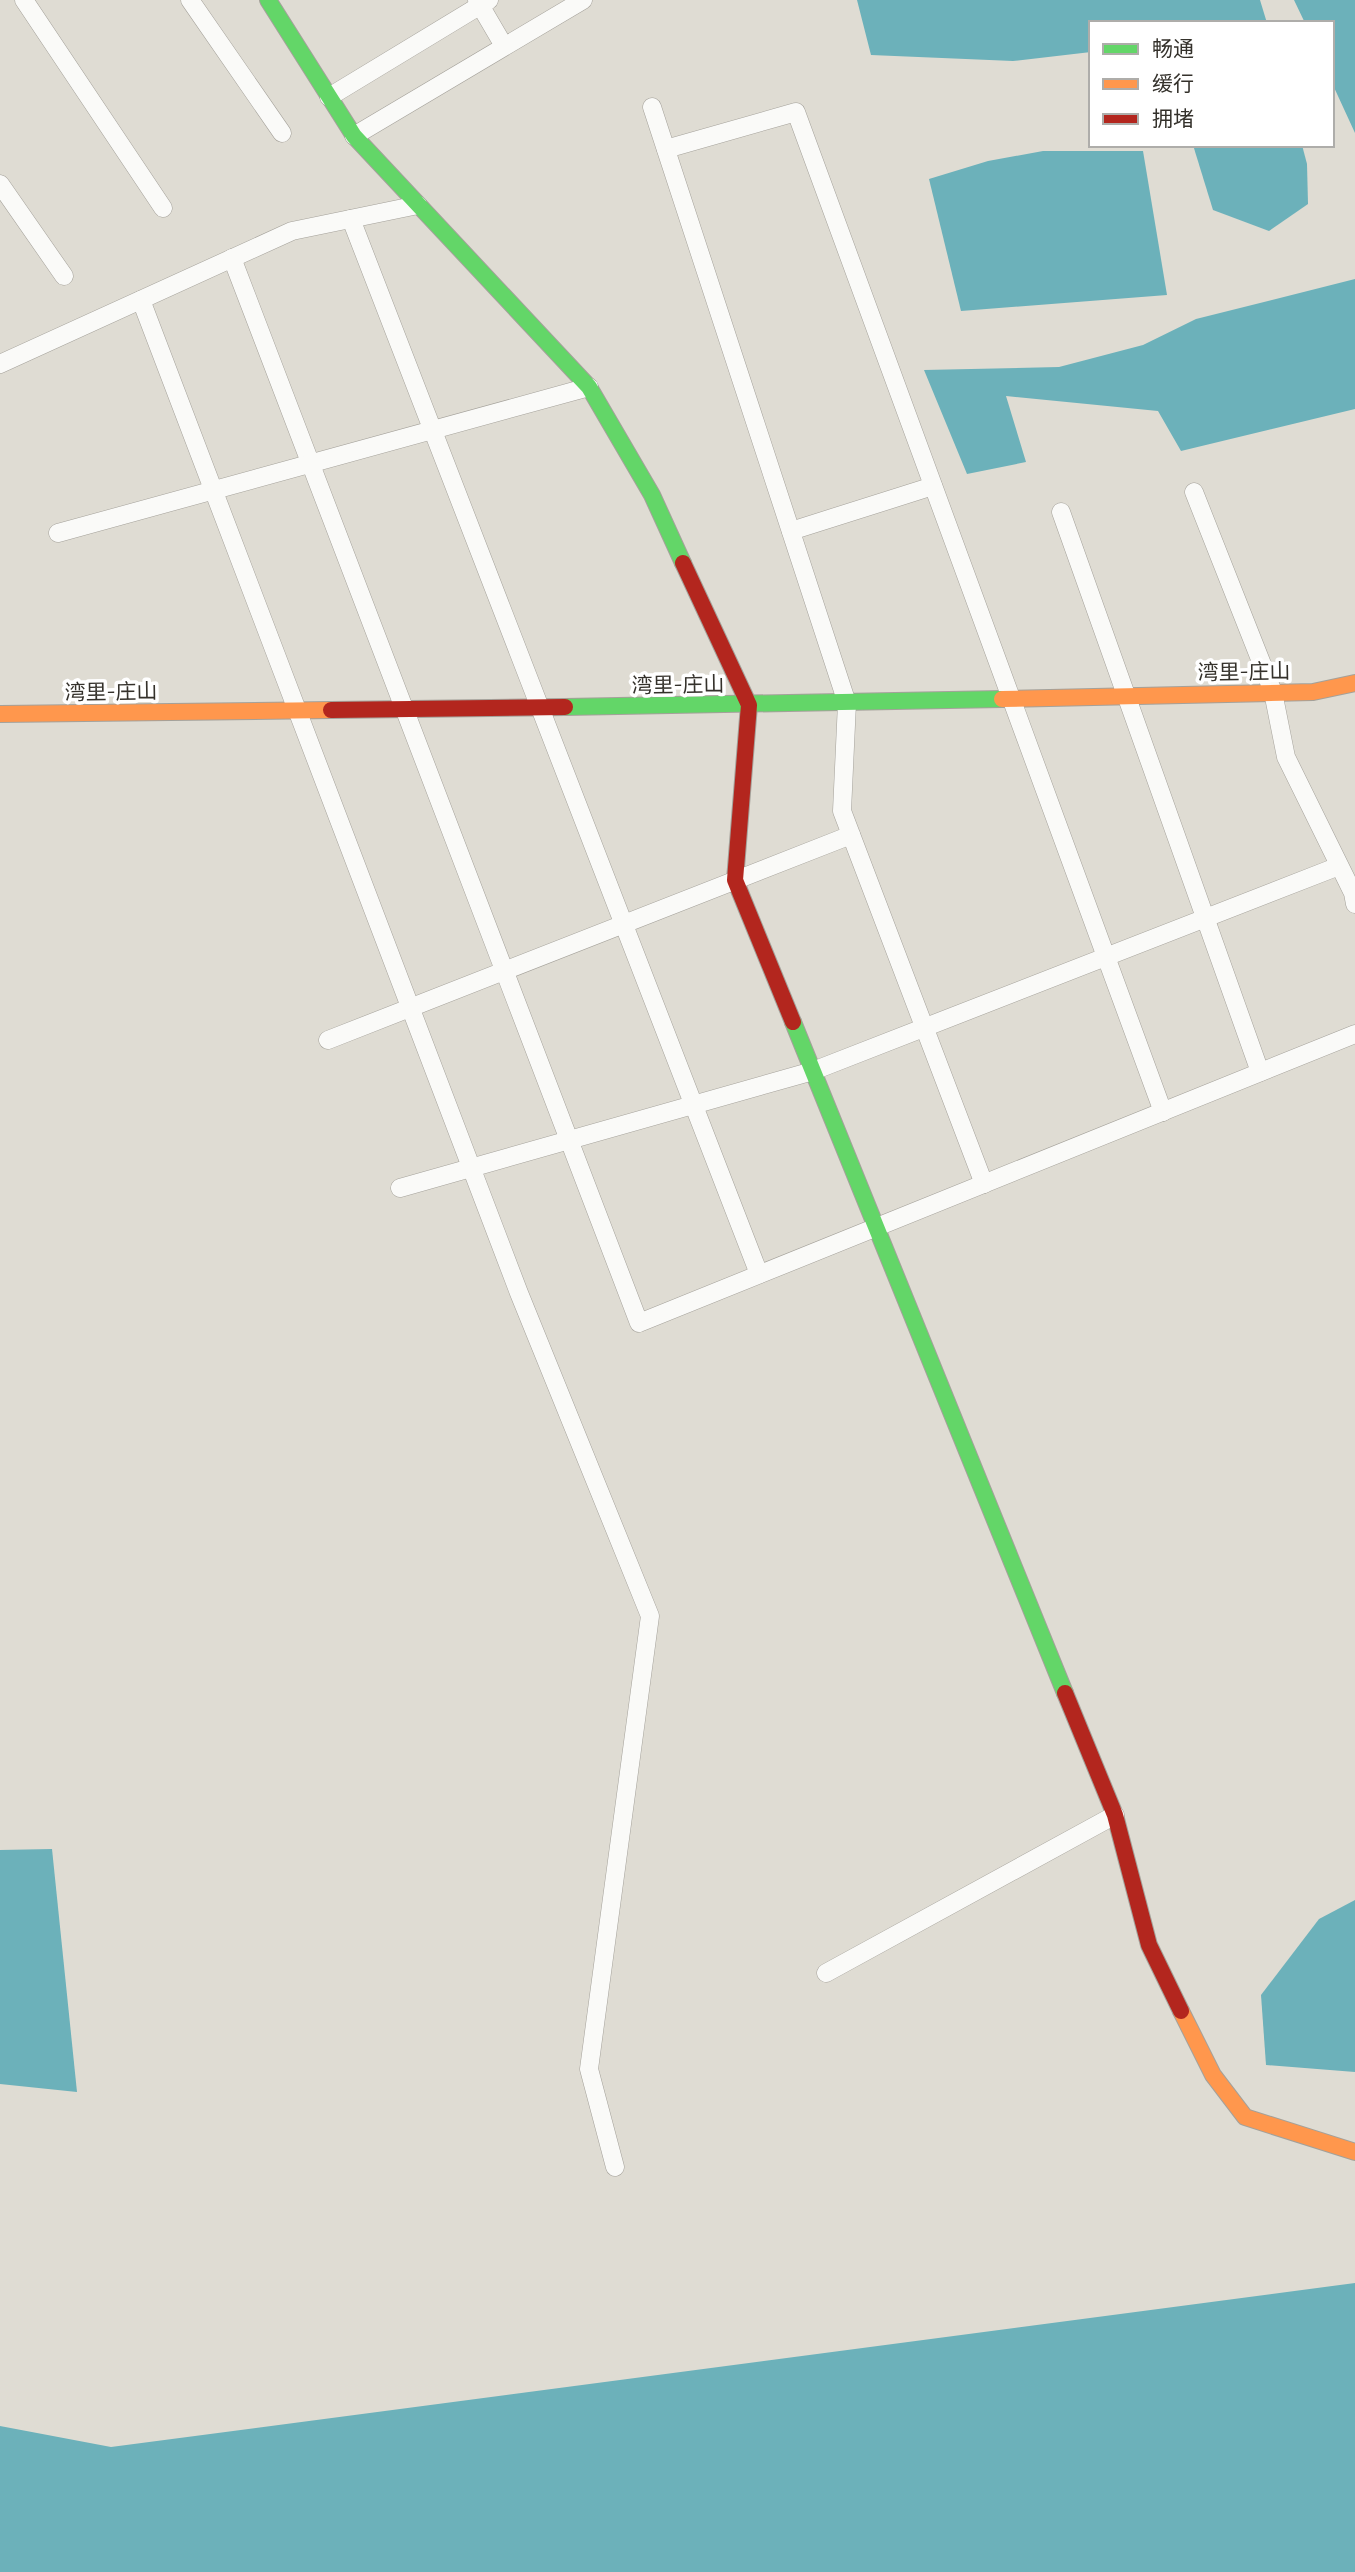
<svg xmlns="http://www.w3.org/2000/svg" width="1355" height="2572" font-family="Manrope,'Noto Sans SC',sans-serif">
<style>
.water{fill:#6cb1ba}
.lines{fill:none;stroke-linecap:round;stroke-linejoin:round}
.lane-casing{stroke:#a4a19a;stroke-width:19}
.fast-casing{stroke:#a4a19a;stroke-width:18}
.slow-casing{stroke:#a4a19a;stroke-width:18}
.jam-casing{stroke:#a4a19a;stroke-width:18}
.lane{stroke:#fafaf8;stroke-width:18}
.fast{stroke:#63d668;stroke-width:16}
.slow{stroke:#ff974d;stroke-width:16}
.jam{stroke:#b3261e;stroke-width:16}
.labels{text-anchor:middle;stroke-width:7;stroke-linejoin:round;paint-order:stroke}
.street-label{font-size:21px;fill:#34312b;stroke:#fff}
</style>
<rect width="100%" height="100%" fill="#dfdcd3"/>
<g class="water">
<path d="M857,0H1260L1267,23H1091V52L1013,61L871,55Z"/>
<path d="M1294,0H1355V133L1332,83V23H1305Z"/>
<path d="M1193,145H1302L1307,164L1308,204L1269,231L1213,210Z"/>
<path d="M1043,151H1143L1167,295L961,311L929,179L988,161Z"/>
<path d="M1355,279V409L1181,451L1158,411L1006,396L1026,462L967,474L924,370L1059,367L1143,345L1196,319Z"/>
<path d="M52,1849L77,2092L0,2084V1850Z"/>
<path d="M1355,1900V2072L1266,2065L1261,1995L1319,1919Z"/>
<path d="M1355,2283V2572H0V2426L111,2447Z"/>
</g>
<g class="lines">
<defs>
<g id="lane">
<path d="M24,0L163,208"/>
<path d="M190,0L282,133"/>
<path d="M477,0L504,46"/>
<path d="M329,97L489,0"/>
<path d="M652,107L847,703L842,811L984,1184"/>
<path d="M354,136L583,0"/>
<path d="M666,149L796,112L1163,1112"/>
<path d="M0,184L64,276"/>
<path d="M351,219L759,1274"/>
<path d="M232,258L639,1323L1355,1034"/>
<path d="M141,300L519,1293L650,1616L589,2069L615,2167"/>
<path d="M0,364L292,231L418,205"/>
<path d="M1194,492L1273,692L1286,757L1353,893L1355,904"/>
<path d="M1061,512L1260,1072"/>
<path d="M791,531L933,486"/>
<path d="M58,533L589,387"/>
<path d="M328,1040L851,835"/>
<path d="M400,1188L813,1071L1339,866"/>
<path d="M826,1973L1115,1815"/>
</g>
<g id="fast">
<path d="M268,0L354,136L589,387L652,495L683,563"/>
<path d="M565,707L1002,699"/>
<path d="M793,1022L1065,1693"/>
</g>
<g id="slow">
<path d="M1002,699L1313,692L1355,683"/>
<path d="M0,714L331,710"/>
<path d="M1181,2011L1213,2075L1245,2117L1355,2152"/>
</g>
<g id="jam">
<path d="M683,563L749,705L735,880L793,1022"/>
<path d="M331,710L565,707"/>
<path d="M1065,1693L1115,1815L1149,1945L1181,2011"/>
</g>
</defs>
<use href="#lane" class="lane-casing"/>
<use href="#fast" class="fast-casing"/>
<use href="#slow" class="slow-casing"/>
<use href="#jam" class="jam-casing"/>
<use href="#lane" class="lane"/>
<use href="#fast" class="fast"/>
<use href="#slow" class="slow"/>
<use href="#jam" class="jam"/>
</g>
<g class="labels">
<g class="street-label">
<text transform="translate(1244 672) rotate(-1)" y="7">湾里-庄山</text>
<text transform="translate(678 685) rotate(-1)" y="7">湾里-庄山</text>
<text transform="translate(111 692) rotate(-1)" y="7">湾里-庄山</text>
</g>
</g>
<rect x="1089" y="21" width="245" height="126" fill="#ffffff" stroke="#aeadaa" stroke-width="2"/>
<rect x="1103" y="44" width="35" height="10" fill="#63d668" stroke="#aeadaa" stroke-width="2"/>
<text x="1152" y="56" font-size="21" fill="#34312b">畅通</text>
<rect x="1103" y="79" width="35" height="10" fill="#ff974d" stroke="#aeadaa" stroke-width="2"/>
<text x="1152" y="91" font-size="21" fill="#34312b">缓行</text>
<rect x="1103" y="114" width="35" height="10" fill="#b3261e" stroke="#aeadaa" stroke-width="2"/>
<text x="1152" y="126" font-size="21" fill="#34312b">拥堵</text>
</svg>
